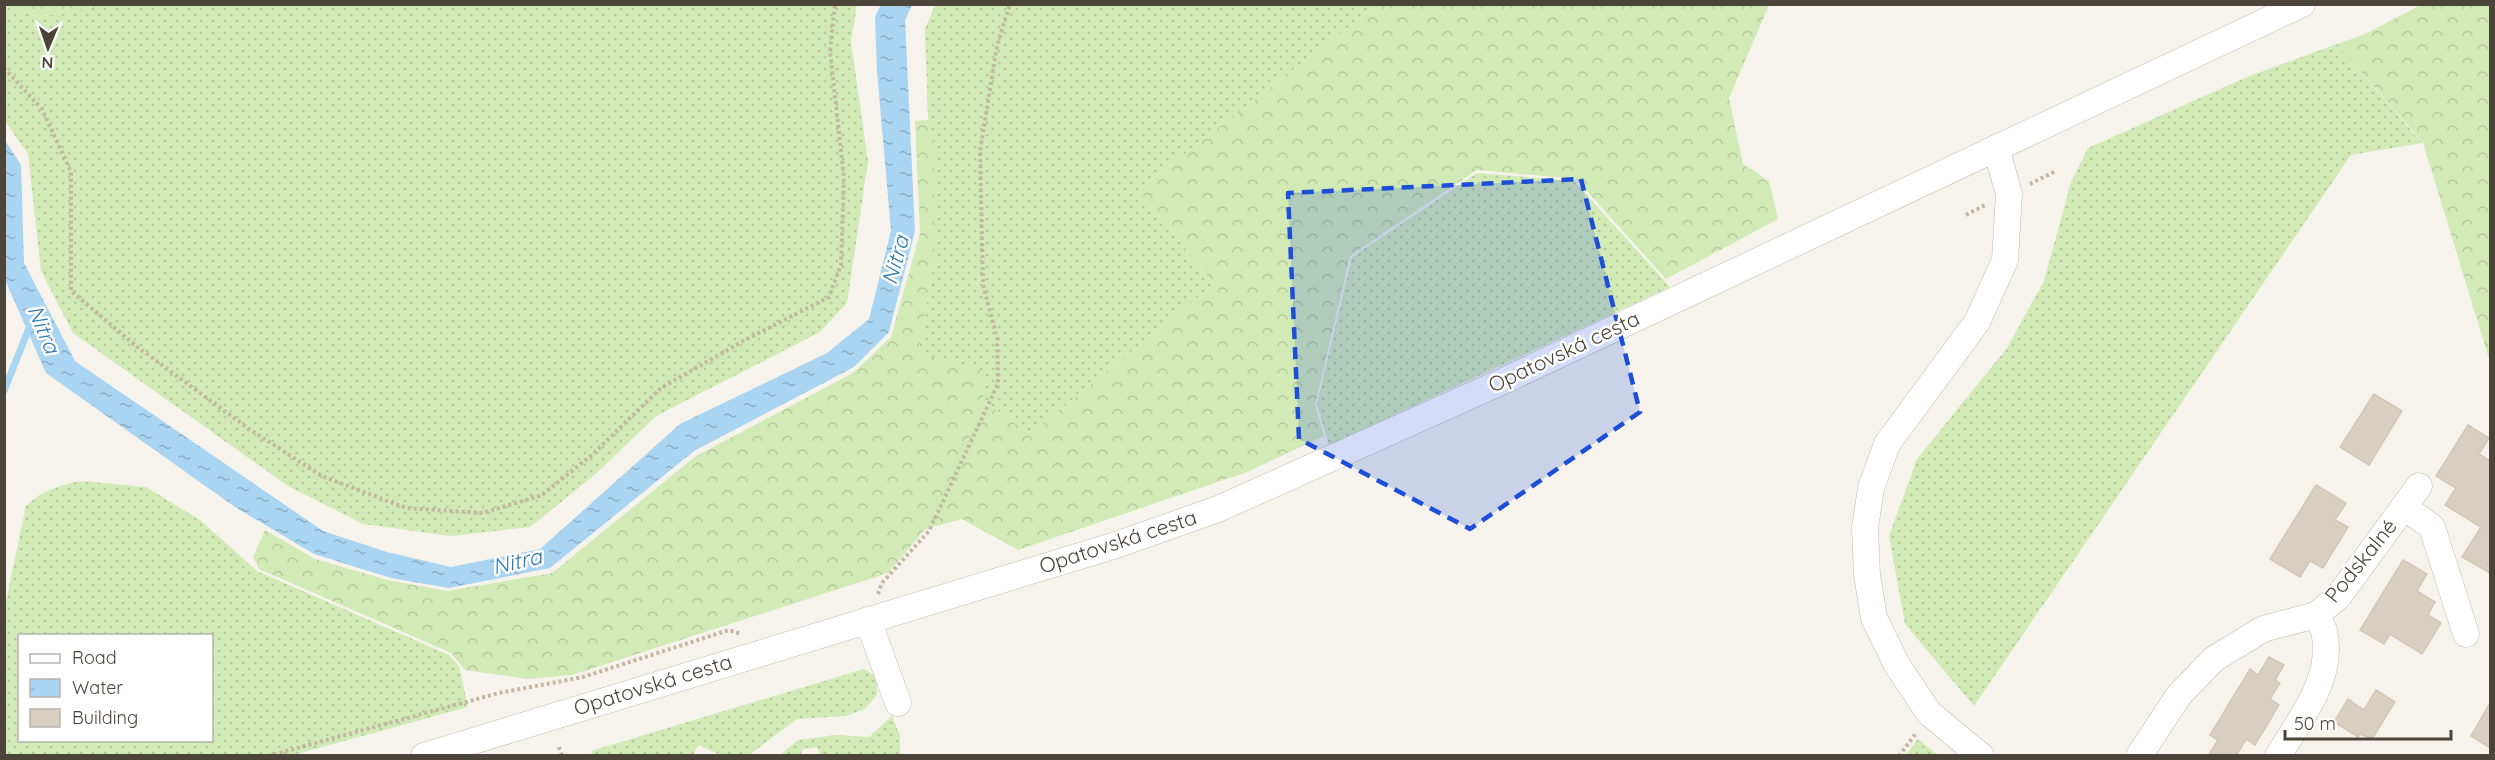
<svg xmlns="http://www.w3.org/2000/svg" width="2495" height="760" font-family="Quicksand,sans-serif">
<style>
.grass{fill:url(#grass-dots);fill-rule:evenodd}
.forest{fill:url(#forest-crowns)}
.water{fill:url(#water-ripples)}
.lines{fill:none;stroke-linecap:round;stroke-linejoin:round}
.stream{stroke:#a9d4f2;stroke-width:7}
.building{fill:#d8cfc1;stroke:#d3c7b4;stroke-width:1.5}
.minor-casing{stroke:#c2bbae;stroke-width:27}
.path{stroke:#c4b79f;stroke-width:4;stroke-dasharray:3 3;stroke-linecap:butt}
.minor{stroke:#fff;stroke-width:26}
.marked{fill:#1d4ed8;fill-opacity:0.2;stroke:#1d4ed8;stroke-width:4.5;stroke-dasharray:12 8;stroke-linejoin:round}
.labels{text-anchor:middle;stroke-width:5;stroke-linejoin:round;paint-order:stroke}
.street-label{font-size:21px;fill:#4b4439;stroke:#fff}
.water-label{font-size:22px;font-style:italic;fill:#2e7ab2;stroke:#fff}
</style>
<defs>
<pattern id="grass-dots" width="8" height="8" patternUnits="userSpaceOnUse" patternTransform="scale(1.5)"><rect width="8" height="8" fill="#d2eab5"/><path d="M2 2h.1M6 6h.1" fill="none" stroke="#b6ca9c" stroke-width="1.8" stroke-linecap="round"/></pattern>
<pattern id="forest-crowns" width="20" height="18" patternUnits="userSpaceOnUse" patternTransform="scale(1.5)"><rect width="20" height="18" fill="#d2eab5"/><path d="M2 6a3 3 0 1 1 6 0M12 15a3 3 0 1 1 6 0" fill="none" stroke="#b6ca9c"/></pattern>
<pattern id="water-ripples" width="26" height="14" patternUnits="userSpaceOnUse" patternTransform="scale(1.5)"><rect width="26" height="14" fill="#a9d4f2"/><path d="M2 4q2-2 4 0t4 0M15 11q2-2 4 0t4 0" fill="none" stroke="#8caec5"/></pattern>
</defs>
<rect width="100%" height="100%" fill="#f6f3ec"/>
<g class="grass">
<path d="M106,4L857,5L851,42L868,161L847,303L820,332L656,416L598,472L530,527L451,536L363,524L288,486L73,333L41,271L28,154L5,121L4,5H10L38,17Z"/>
<path d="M935,5H1377L1138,190L1214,284L1030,434L918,355L934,262V149L928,120L925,29Z"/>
<path d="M2337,44L2422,143L2351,155L1974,706L1905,624L1889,536L1917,459L2007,348L2044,281L2071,182L2088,148L2247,77Z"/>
<path d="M1477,173L1574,181L1670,287L1329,445L1317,404L1352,257Z"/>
<path d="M81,481L146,487L200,520L257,571L449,655L459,666L468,707L293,755H5V606L26,506C42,491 59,485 81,481ZM20,636H212V740H20Z"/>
<path d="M864,669L877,677V695L865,709L846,716L797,719L749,755H721L698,745L693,755L593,756L591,751Z"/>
<path d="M892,716L900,736V755H820L817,747L803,749L800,755H780L798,740L836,735L869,737Z"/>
<path d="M1918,739L1938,755H1906Z"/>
</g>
<g class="forest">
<path d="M10,5H106L38,17Z"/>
<path d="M1377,5H1769L1729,98L1743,164L1769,181L1778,219L1666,279L1576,179L1477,170L1350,256L1315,405L1324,436L1247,472L1018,550L962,519L925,529L888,573L572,675L528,679L465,670L451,653L259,569L253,557L265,530L315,559L387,580L447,591L552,573L696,456L853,373L891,337L920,233L915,121L928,120L934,149V262L918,355L985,370L983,401L1030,434L1214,284L1138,190Z"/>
<path d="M2421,5H2490V362L2423,143L2337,44L2363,35Z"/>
</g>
<path class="water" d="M881,4L912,5L905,20L915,231L889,332L854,367L694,451L550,568L449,588L391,578L314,554L235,507L46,373L5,280V140L21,165L24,263L75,361L323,531L387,552L451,567L540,549L680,424L827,353L869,319L891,231L877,71L875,17Z"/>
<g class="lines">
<path class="stream" d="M4,391L31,323"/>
</g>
<g class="building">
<path d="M2374,394L2402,411L2369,465L2340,447Z"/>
<path d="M2468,425L2489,438L2479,454L2490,461V573L2462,557L2481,527L2445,505L2456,488L2436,476Z"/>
<path d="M2316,485L2346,503L2335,520L2348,527L2323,568L2310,561L2300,577L2270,559Z"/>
<path d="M2403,560L2427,574L2417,591L2435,602L2428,615L2441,623L2422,654L2390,634L2384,644L2360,630Z"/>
<path d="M2269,657L2284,665L2275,680L2280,683L2270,699L2279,705L2255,745L2246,739L2236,756H2208L2218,740L2210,735L2250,669L2258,675Z"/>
<path d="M2376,690L2395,702L2372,739L2360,734L2358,737L2334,722L2348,699L2364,710Z"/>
<path d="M2490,703V748L2471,736Z"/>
</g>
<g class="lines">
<defs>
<g id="minor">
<path d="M2404,507L2432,527L2466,634"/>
<path d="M868,620L898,703"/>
<path d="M424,756L1116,545L1218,509L1499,383L2302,4"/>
<path d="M1981,756L1929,713L1897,665L1874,618L1867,575L1865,528L1871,488L1887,444L1977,322L2005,260L2009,194L1996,148"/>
<path d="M2139,756L2179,695L2214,659L2263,629L2316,615L2338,597L2419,486"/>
<path d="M2278,756C2300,719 2335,677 2324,631C2323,626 2318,620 2316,615"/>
</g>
</defs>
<use href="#minor" class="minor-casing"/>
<g class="path">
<path d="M4,68L42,109L71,172V291L136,346L249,429L322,476L406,508L483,513L542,495L593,454L661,388L745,340L829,297L841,265L844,178L830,51L835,4"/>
<path d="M2030,184L2056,171"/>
<path d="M1966,215L1985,205"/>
<path d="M878,594L882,583L929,531L998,384L997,338L983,284L980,151L997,46L1010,4"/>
<path d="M559,747L562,756"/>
<path d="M268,756L499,693L583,677L729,630L741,634"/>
<path d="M1899,756L1917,732"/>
</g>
<use href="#minor" class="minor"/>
</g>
<path class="marked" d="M1581,179L1640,412L1470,529L1299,439L1288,193Z"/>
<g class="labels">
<g class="street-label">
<text transform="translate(1564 352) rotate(-25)" y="7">Opatovská cesta</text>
<text transform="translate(1118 542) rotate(-18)" y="7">Opatovská cesta</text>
<text transform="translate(2361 561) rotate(-51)" y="7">Podskalné</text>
<text transform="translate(653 685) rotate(-17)" y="7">Opatovská cesta</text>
</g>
<g class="water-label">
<text transform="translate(895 260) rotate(-75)" y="8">Nitra</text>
<text transform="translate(44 329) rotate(67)" y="8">Nitra</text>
<text transform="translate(517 561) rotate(-13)" y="8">Nitra</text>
</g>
</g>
<rect width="2495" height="760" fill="none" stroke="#4b4439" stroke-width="12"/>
<rect x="18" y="634" width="195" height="108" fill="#ffffff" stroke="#b7b4b0" stroke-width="1.5"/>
<rect x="30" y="654" width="30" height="9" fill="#ffffff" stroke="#b7b4b0" stroke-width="1.5"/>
<text x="72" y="664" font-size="18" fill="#4b4439">Road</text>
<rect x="30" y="679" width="30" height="18" fill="url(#water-ripples)" stroke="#b7b4b0" stroke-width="1.5"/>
<text x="72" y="694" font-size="18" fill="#4b4439">Water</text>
<rect x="30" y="709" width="30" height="18" fill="#d8cfc1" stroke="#b7b4b0" stroke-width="1.5"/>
<text x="72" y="724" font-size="18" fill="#4b4439">Building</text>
<g transform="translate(48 48) rotate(182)" stroke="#ffffff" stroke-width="4.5" paint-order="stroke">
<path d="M0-4.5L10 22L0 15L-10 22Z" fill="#4b4439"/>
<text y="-9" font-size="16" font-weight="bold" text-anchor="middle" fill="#4b4439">N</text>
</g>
<path d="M2285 730v9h166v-9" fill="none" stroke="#4b4439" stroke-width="3"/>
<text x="2294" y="730" font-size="18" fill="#4b4439" stroke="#ffffff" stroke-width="4.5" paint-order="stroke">50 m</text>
</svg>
